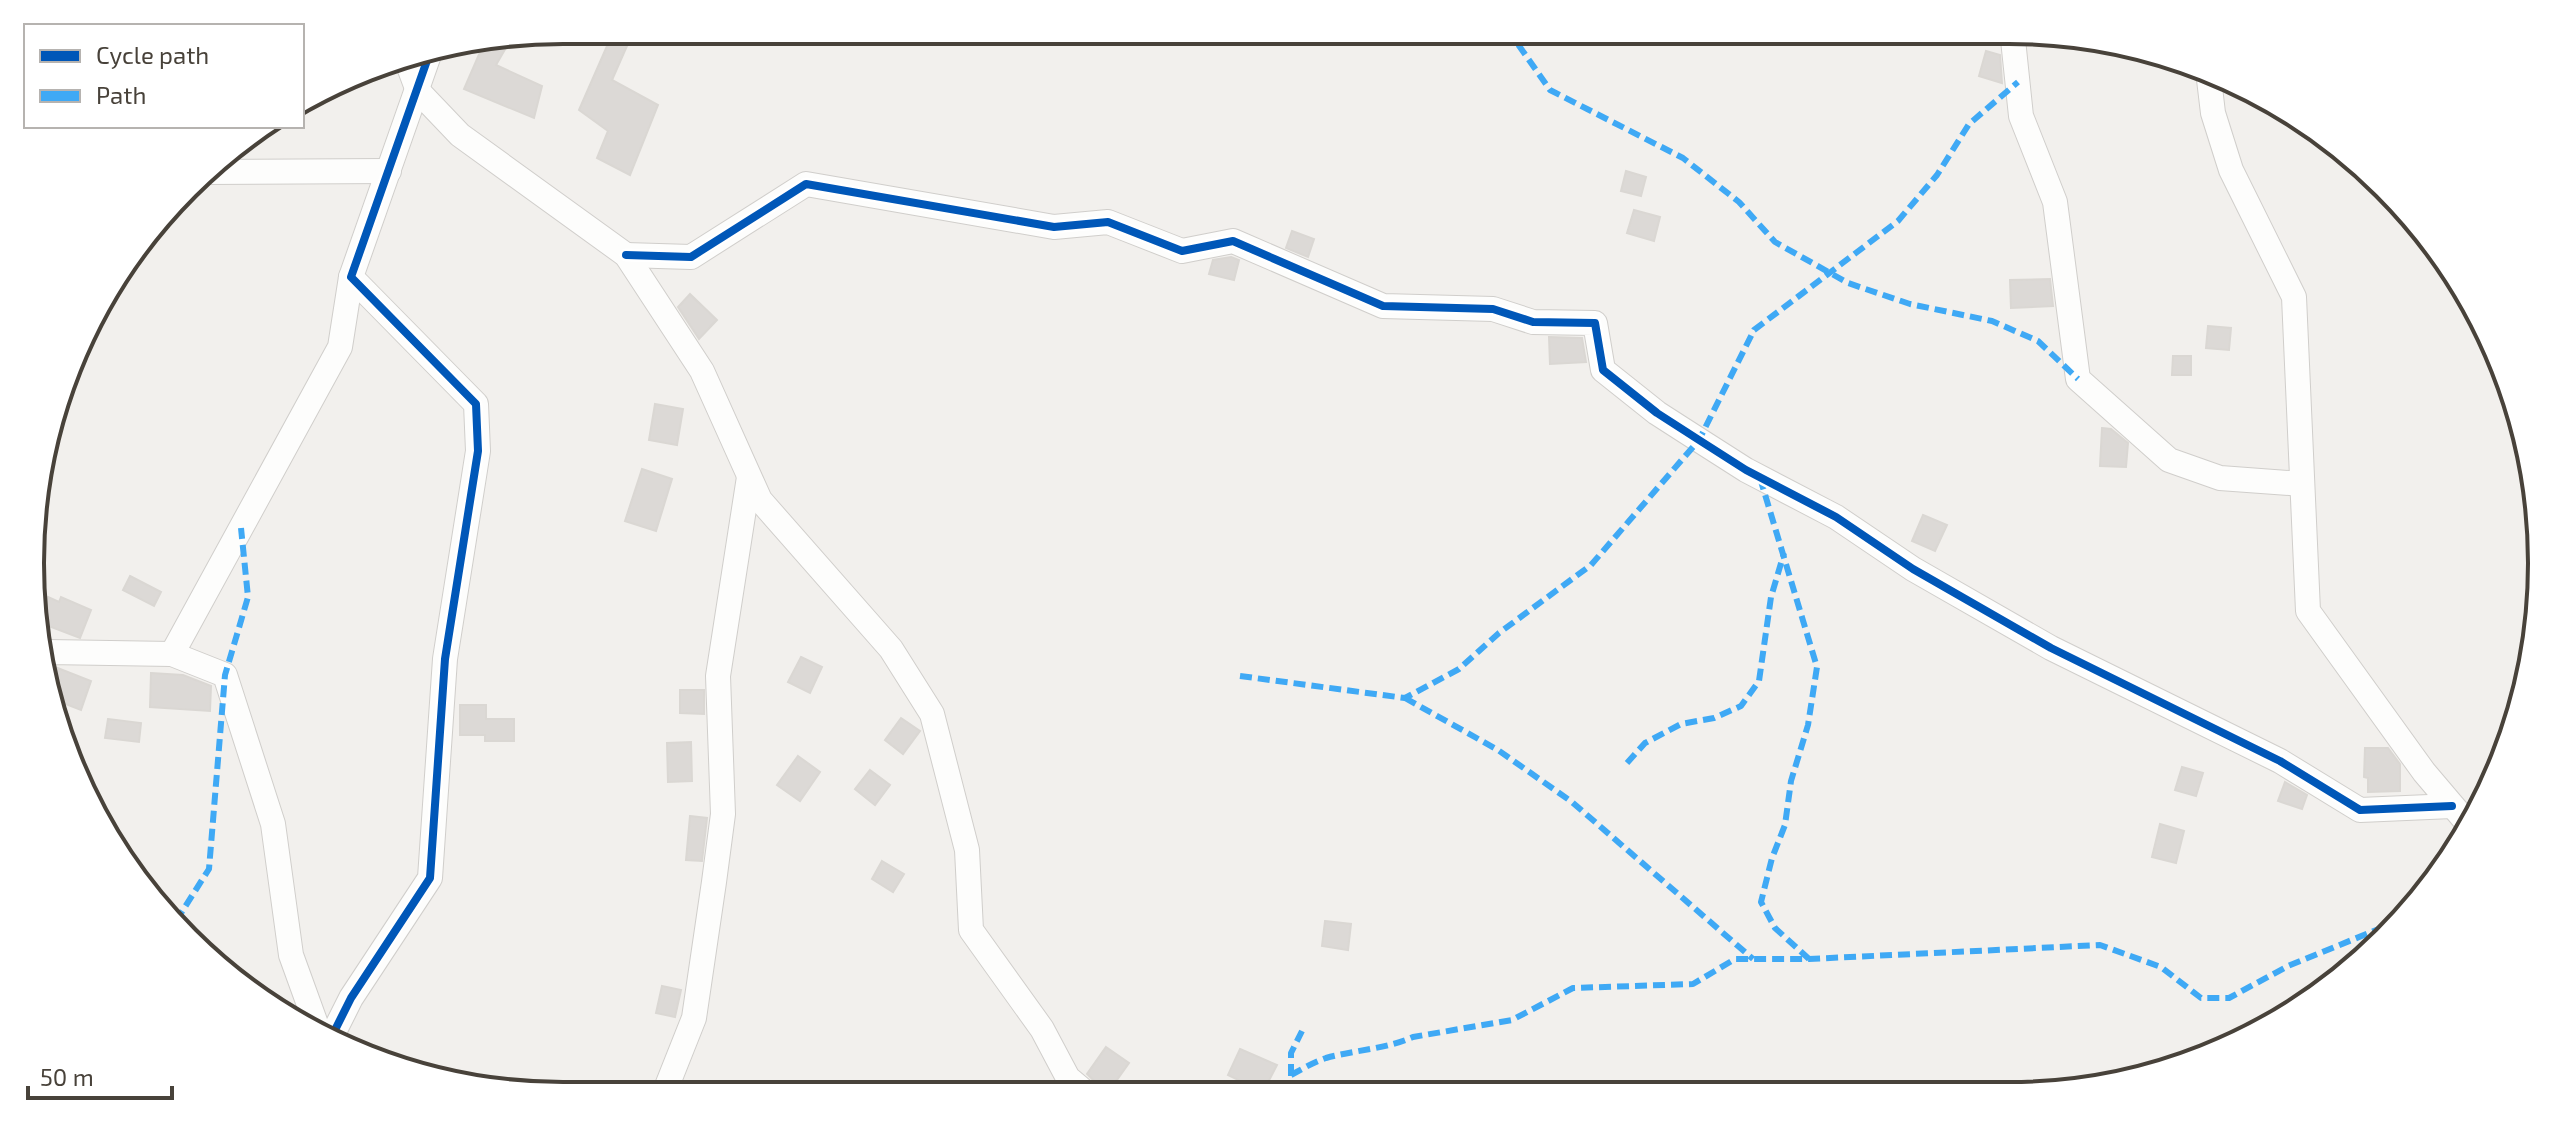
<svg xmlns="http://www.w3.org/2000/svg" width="2572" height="1126" font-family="'Exo 2',sans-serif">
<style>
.building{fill:#dcd9d6;stroke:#dad7d3;stroke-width:2}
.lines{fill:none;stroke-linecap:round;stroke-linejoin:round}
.minor-casing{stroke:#d0cecb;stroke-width:26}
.minor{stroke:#fdfdfc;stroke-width:24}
.quiet{stroke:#3fa9f5;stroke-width:6;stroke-dasharray:12 6;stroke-linecap:butt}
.cycleway-casing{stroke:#fff;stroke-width:13}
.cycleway{stroke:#0057b8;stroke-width:8}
.rim{fill:none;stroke:#48423a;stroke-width:4}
</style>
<rect width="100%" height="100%" fill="#f2f0ed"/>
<g class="building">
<path d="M614,30H634L612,80L658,105L630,175L597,158L608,131L579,110Z"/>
<path d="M511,39L496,65L542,86L534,118L464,89L484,43Z"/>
<path d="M1986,51L2000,55L2002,83L1979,76Z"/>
<path d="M1626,171L1646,177L1641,196L1621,191Z"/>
<path d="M1634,210L1660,217L1654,241L1627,233Z"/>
<path d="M1292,231L1314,239L1308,257L1286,248Z"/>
<path d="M1231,257L1239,260L1234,280L1209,274L1213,260Z"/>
<path d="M2050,279L2053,306L2011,308L2010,280Z"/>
<path d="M690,294L717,320L699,339L678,307Z"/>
<path d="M2208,326L2231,328L2229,350L2206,348Z"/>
<path d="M1549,337L1582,338L1586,362L1550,364Z"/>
<path d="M2173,356H2191V375H2172Z"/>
<path d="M655,404L683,409L677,445L649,440Z"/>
<path d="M2102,428L2111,429L2128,443L2126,467L2100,466Z"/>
<path d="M642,469L672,479L656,531L625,521Z"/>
<path d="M1923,515L1947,525L1935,551L1912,541Z"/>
<path d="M130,576L161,592L154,606L123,590Z"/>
<path d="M48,597L59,602L61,597L91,610L80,638L38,622Z"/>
<path d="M801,657L822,667L810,693L788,682Z"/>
<path d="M55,667L91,681L81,710L50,698L43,670Z"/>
<path d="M151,673L183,675L211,686L210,711L150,707Z"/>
<path d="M680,690H704V714L680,713Z"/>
<path d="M460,705H486V719H514V741H485V735H460Z"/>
<path d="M901,718L920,731L903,754L885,740Z"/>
<path d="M108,719L141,723L139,742L105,738Z"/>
<path d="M691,742L692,781L668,782L667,743Z"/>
<path d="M2365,748H2388L2400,764V791L2368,792V778L2364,777Z"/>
<path d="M798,756L820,772L800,801L777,785Z"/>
<path d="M2182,767L2203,773L2196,796L2175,790Z"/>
<path d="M870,770L890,785L875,805L855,789Z"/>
<path d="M2285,782L2307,795L2302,809L2278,801Z"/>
<path d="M690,816L707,818L702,861L686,860Z"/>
<path d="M2160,824L2184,831L2176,863L2152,857Z"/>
<path d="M882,861L904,874L893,892L872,879Z"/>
<path d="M1325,921L1351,924L1348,950L1322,946Z"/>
<path d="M662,986L681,990L675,1017L656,1013Z"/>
<path d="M1106,1047L1129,1063L1107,1094L1087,1074Z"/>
<path d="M1240,1049L1277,1065L1263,1092L1228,1075Z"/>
</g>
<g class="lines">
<defs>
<g id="minor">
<path d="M2012,30L2021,116L2055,202L2078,379L2169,460L2220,478L2302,484"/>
<path d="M405,56L418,91L460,135L626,255L702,371L760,500L891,649L932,714L967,850L971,930L1042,1029L1068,1078L1087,1094"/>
<path d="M2208,71L2213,113L2231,170L2294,297L2308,611L2424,772L2469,825"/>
<path d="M203,172L389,171"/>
<path d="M626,255L691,257L806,184L1054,227L1108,222L1182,251L1233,241L1383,306L1493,309L1533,322L1595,323L1603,370L1657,413L1699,440L1746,470L1836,517L1913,569L2051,648L2280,761L2360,810L2452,806"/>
<path d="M40,656L48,652L172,654"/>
<path d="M320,1035L291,955L273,824L225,675L172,654L340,347L351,277"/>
<path d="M330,1040L351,998L430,878L445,659L478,451L476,404L351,277L430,52"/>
<path d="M663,1096L694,1018L714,882L723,814L718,676L749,477"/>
</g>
</defs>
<use href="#minor" class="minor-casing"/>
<use href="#minor" class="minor"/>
<g class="quiet">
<path d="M1508,30L1550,90L1683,158L1739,202L1775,242L1848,283L1910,304L1992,321L2038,341L2078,379"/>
<path d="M1760,478L1817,667L1808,725L1791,781L1785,825L1772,858L1761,902L1775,928L1809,959"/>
<path d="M1240,676L1405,698L1459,669L1499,633L1591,565L1699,440L1754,330L1898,221L1937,175L1969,124L2018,82"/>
<path d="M1405,698L1498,750L1572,802L1753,959"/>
<path d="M1627,763L1645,743L1681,724L1714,718L1741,706L1759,681L1771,597L1784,553"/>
<path d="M176,921L209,869L225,675L248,597L241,528"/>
<path d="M1291,1075C1302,1069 1314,1062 1326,1058C1355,1050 1386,1049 1413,1037L1512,1020L1573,988L1693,984L1735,959H1809L2100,945L2161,967L2201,998H2229L2288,966L2391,924"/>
<path d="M1291,1094V1053L1302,1031"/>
</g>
<defs>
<g id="cycleway">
<path d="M626,255L691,257L806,184L1054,227L1108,222L1182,251L1233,241L1383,306L1493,309L1533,322L1595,323L1603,370L1657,413L1699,440L1746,470L1836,517L1913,569L2051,648L2280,761L2360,810L2452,806"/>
<path d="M330,1040L351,998L430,878L445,659L478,451L476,404L351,277L430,52"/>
</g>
</defs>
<use href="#cycleway" class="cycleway-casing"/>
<use href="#cycleway" class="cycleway"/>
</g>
<path d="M0 0H2572V1126H0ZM563 44H2009A519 519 0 0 1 2528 563V563A519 519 0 0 1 2009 1082H563A519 519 0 0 1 44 563V563A519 519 0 0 1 563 44Z" fill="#fff" fill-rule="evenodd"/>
<path class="rim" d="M563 44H2009A519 519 0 0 1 2528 563V563A519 519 0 0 1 2009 1082H563A519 519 0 0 1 44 563V563A519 519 0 0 1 563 44Z"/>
<rect x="24" y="24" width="280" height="104" fill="#ffffff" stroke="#b6b3b0" stroke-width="2"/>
<rect x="40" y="50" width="40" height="12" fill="#0057b8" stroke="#b6b3b0" stroke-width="2"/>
<text x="96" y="64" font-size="24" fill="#48423a">Cycle path</text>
<rect x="40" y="90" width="40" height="12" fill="#3fa9f5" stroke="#b6b3b0" stroke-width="2"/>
<text x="96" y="104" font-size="24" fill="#48423a">Path</text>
<path d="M28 1086v12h144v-12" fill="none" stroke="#48423a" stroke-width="4"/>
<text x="40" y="1086" font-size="24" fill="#48423a" stroke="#ffffff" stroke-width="6" paint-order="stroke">50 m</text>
</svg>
